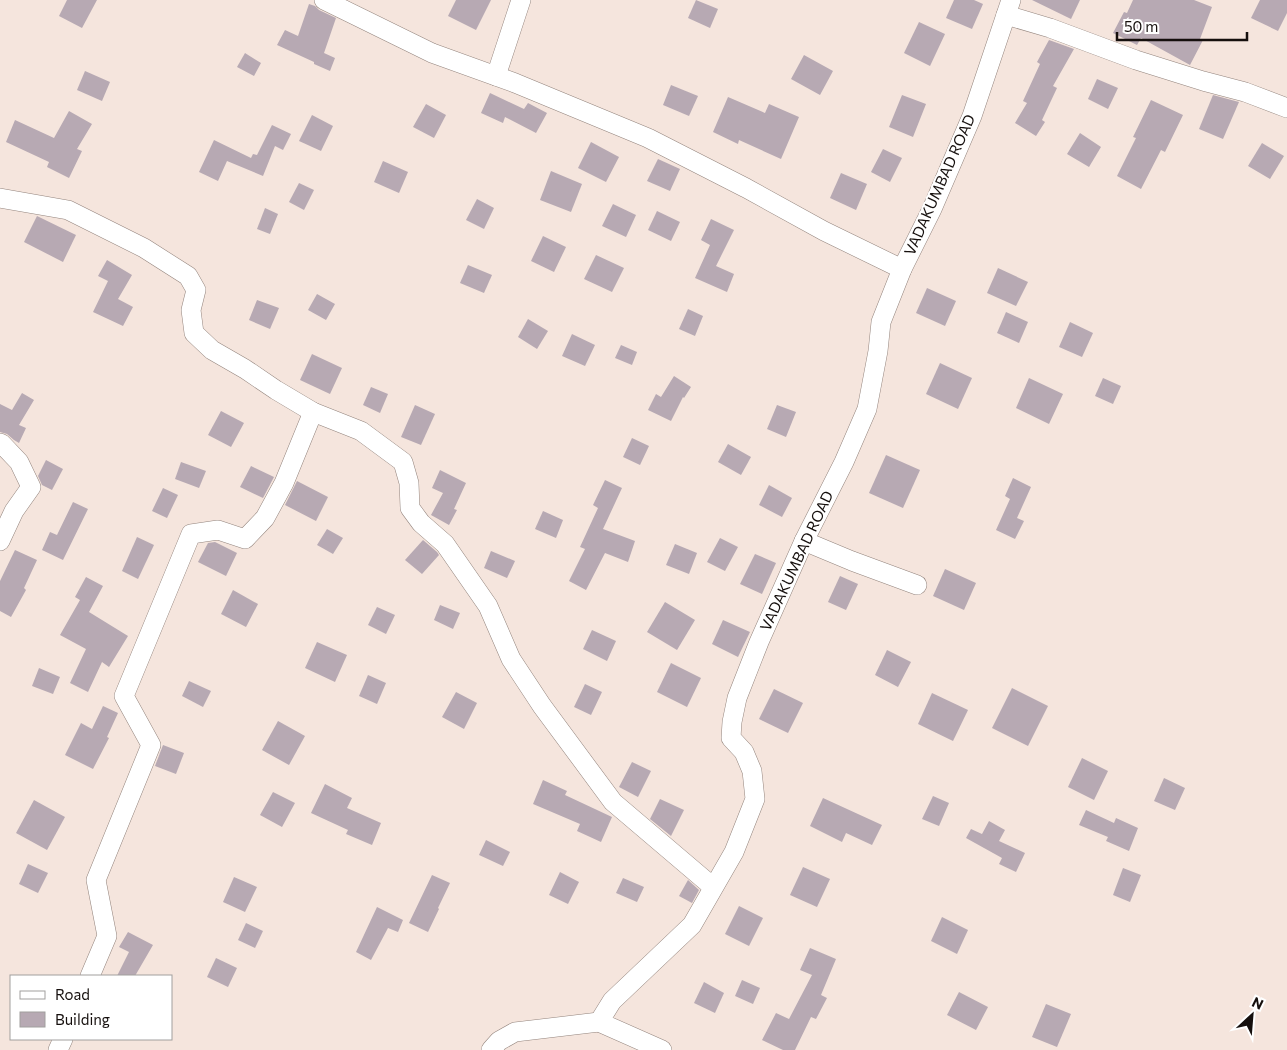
<svg xmlns="http://www.w3.org/2000/svg" width="1287" height="1050" font-family="Commissioner,sans-serif">
<style>
.building{fill:#b7a9b3}
.lines{fill:none;stroke-linecap:round;stroke-linejoin:round}
.minor-casing{stroke:#93847d;stroke-width:20}
.minor{stroke:#fff;stroke-width:19}
.labels{text-anchor:middle;stroke-width:4;stroke-linejoin:round;paint-order:stroke}
.street-label{font-size:15px;fill:#150f0d;stroke:#fff}
</style>
<rect width="100%" height="100%" fill="#f5e5dd"/>
<g class="building">
<path d="M67,0H97L82,28L59,16Z"/>
<path d="M456,0H491L476,30L448,16Z"/>
<path d="M696,0L718,9L710,28L688,18Z"/>
<path d="M954,0H974L983,4L972,29L946,18Z"/>
<path d="M1032,0H1080L1071,19Z"/>
<path d="M1133,0H1194L1212,7L1200,39L1203,40L1190,65L1141,38L1137,45L1113,33L1124,12L1127,13Z"/>
<path d="M1260,0H1287V13L1278,31L1251,18Z"/>
<path d="M309,4L315,6L319,10L336,18L324,53L335,58L330,71L314,64V62L277,45L285,30L298,36Z"/>
<path d="M919,22L945,34L930,66L904,53Z"/>
<path d="M1049,40L1074,49L1053,86L1057,88L1042,120L1045,122L1036,136L1015,123L1027,103L1023,101L1040,64L1037,62Z"/>
<path d="M245,53L261,63L254,76L237,67Z"/>
<path d="M804,55L833,71L820,95L791,79Z"/>
<path d="M85,71L110,82L102,101L77,90Z"/>
<path d="M1097,79L1118,88L1108,109L1088,99Z"/>
<path d="M671,85L698,96L689,116L663,105Z"/>
<path d="M490,93L524,109L528,103L547,113L536,133L505,117L503,123L481,113Z"/>
<path d="M902,95L926,104L913,137L889,127Z"/>
<path d="M1213,95L1239,102L1223,139L1199,129Z"/>
<path d="M728,97L765,113L769,104L799,117L781,159L739,140L738,144L713,132Z"/>
<path d="M1151,100L1183,115L1165,152L1161,150L1141,189L1117,176L1136,138L1133,137Z"/>
<path d="M426,104L446,115L434,138L413,127Z"/>
<path d="M69,111L92,124L77,149L82,151L69,178L47,167L49,162L6,142L15,120L54,138Z"/>
<path d="M312,115L333,126L321,151L299,141Z"/>
<path d="M272,125L291,134L283,150L275,146L263,176L227,161L218,181L199,172L214,140L251,158L253,154L257,155Z"/>
<path d="M1080,133L1101,147L1089,167L1067,154Z"/>
<path d="M591,142L619,157L606,182L578,168Z"/>
<path d="M1262,143L1284,156L1270,179L1248,166Z"/>
<path d="M883,149L902,158L890,182L871,172Z"/>
<path d="M658,159L680,169L670,191L647,181Z"/>
<path d="M383,161L408,172L399,193L374,182Z"/>
<path d="M551,171L582,184L571,212L540,200Z"/>
<path d="M841,173L867,184L856,210L830,198Z"/>
<path d="M299,183L314,190L304,210L289,202Z"/>
<path d="M477,199L494,208L484,229L466,220Z"/>
<path d="M613,204L636,215L626,237L602,226Z"/>
<path d="M265,208L278,214L270,234L257,229Z"/>
<path d="M657,211L680,222L671,241L648,230Z"/>
<path d="M37,216L76,235L63,262L24,242Z"/>
<path d="M711,219L734,230L716,266L734,274L727,292L695,278L710,245L701,240Z"/>
<path d="M543,236L566,247L554,272L531,261Z"/>
<path d="M596,255L624,268L612,292L584,279Z"/>
<path d="M107,260L132,275L118,299L133,307L123,326L93,312L108,281L98,276Z"/>
<path d="M468,265L492,275L484,293L460,283Z"/>
<path d="M998,268L1028,282L1016,306L987,293Z"/>
<path d="M927,288L956,301L945,326L916,313Z"/>
<path d="M317,294L335,304L326,320L308,310Z"/>
<path d="M257,300L279,308L270,329L249,320Z"/>
<path d="M688,309L703,316L695,336L679,329Z"/>
<path d="M1006,312L1028,322L1019,343L997,333Z"/>
<path d="M528,319L548,331L537,349L518,337Z"/>
<path d="M1070,322L1093,333L1082,357L1059,347Z"/>
<path d="M572,334L595,345L585,366L562,356Z"/>
<path d="M621,345L637,352L632,365L615,358Z"/>
<path d="M312,354L342,368L330,394L300,380Z"/>
<path d="M940,363L972,378L958,409L926,394Z"/>
<path d="M674,376L691,387L684,398L683,397L671,421L648,410L656,394L661,397Z"/>
<path d="M1029,378L1063,394L1049,424L1016,408Z"/>
<path d="M1103,378L1121,386L1113,404L1095,396Z"/>
<path d="M371,387L388,394L380,413L363,405Z"/>
<path d="M22,393L34,400L19,425L26,428L19,443L14,440L7,434L0,432V404L12,410Z"/>
<path d="M415,405L435,414L421,445L401,437Z"/>
<path d="M777,405L796,412L786,437L767,429Z"/>
<path d="M221,411L244,423L231,447L208,435Z"/>
<path d="M632,438L649,446L640,465L623,457Z"/>
<path d="M728,444L751,457L741,475L718,462Z"/>
<path d="M886,455L920,470L903,508L869,493Z"/>
<path d="M46,460L63,469L52,490L42,485L38,476Z"/>
<path d="M181,462L206,471L199,488L175,479Z"/>
<path d="M251,466L274,477L263,498L240,487Z"/>
<path d="M440,470L466,483L454,509L457,510L449,525L431,515L443,493L432,488Z"/>
<path d="M1013,478L1031,487L1017,518L1024,521L1015,539L996,530L1010,499L1005,496Z"/>
<path d="M605,480L622,488L603,529L635,541L628,562L605,553L586,590L569,581L585,549L580,547L598,508L593,505Z"/>
<path d="M297,481L328,497L316,521L285,505Z"/>
<path d="M769,485L792,498L782,517L759,505Z"/>
<path d="M163,488L178,495L167,518L152,511Z"/>
<path d="M73,502L88,509L63,560L42,550L50,532L57,535Z"/>
<path d="M543,511L563,520L556,538L535,529Z"/>
<path d="M327,529L343,538L333,554L317,545Z"/>
<path d="M137,537L154,545L138,579L122,571Z"/>
<path d="M720,538L738,547L725,571L707,562Z"/>
<path d="M423,540L437,552L439,555L422,574L405,560Z"/>
<path d="M215,542L237,553L226,576L198,562L208,543Z"/>
<path d="M675,544L697,553L689,574L666,565Z"/>
<path d="M15,550L37,560L24,588L26,590L11,617L0,611V581Z"/>
<path d="M491,551L515,561L507,578L484,568Z"/>
<path d="M755,554L776,563L762,594L740,584Z"/>
<path d="M945,569L976,583L964,610L933,596Z"/>
<path d="M840,576L858,584L846,610L828,602Z"/>
<path d="M86,577L103,586L89,612L128,636L109,667L102,662L88,692L70,683L86,649L60,635L80,600L75,597Z"/>
<path d="M233,590L258,604L246,627L221,614Z"/>
<path d="M665,602L695,620L677,650L647,632Z"/>
<path d="M440,605L460,613L453,629L434,620Z"/>
<path d="M377,607L395,615L386,634L368,625Z"/>
<path d="M723,620L750,632L738,657L712,644Z"/>
<path d="M592,630L616,641L607,661L583,649Z"/>
<path d="M317,642L347,655L335,682L305,668Z"/>
<path d="M887,650L911,662L898,687L875,675Z"/>
<path d="M671,663L701,678L687,707L657,692Z"/>
<path d="M39,668L60,677L53,694L32,686Z"/>
<path d="M368,675L386,683L377,704L359,696Z"/>
<path d="M189,681L211,691L203,707L182,696Z"/>
<path d="M585,684L602,692L591,715L574,707Z"/>
<path d="M1012,688L1048,706L1028,746L992,728Z"/>
<path d="M774,689L803,703L788,733L759,719Z"/>
<path d="M456,692L477,703L464,729L442,717Z"/>
<path d="M932,693L968,710L953,741L918,724Z"/>
<path d="M103,706L118,713L107,737L109,738L93,769L65,755L81,723L92,729Z"/>
<path d="M278,721L305,736L289,765L262,750Z"/>
<path d="M163,745L184,753L176,774L155,766Z"/>
<path d="M1082,758L1108,771L1094,800L1068,787Z"/>
<path d="M632,762L651,771L638,797L619,787Z"/>
<path d="M1164,778L1185,788L1175,810L1154,801Z"/>
<path d="M543,780L567,791L565,795L612,817L601,842L577,831L580,824L533,804Z"/>
<path d="M325,784L352,798L347,808L381,823L372,845L346,834L348,830L311,813Z"/>
<path d="M273,792L295,803L282,827L260,815Z"/>
<path d="M933,796L949,803L939,826L922,819Z"/>
<path d="M823,798L882,825L872,845L846,833L842,842L810,826Z"/>
<path d="M660,799L684,810L671,836L650,819Z"/>
<path d="M34,800L65,817L47,850L16,833Z"/>
<path d="M1086,810L1114,823L1116,818L1138,828L1129,851L1106,841L1108,837L1079,825Z"/>
<path d="M989,821L1005,830L999,841L1025,853L1016,872L999,864L1002,858L966,838L971,829L982,834Z"/>
<path d="M486,840L510,852L503,866L479,855Z"/>
<path d="M28,864L48,873L38,893L19,884Z"/>
<path d="M803,867L830,879L817,907L790,895Z"/>
<path d="M1123,868L1141,875L1130,902L1113,895Z"/>
<path d="M560,872L579,882L568,904L549,895Z"/>
<path d="M432,875L450,883L438,908L439,909L428,932L409,923Z"/>
<path d="M234,877L257,887L245,912L223,902Z"/>
<path d="M623,878L644,887L637,902L616,893Z"/>
<path d="M688,880L699,890L692,903L679,896Z"/>
<path d="M739,906L763,918L749,946L725,934Z"/>
<path d="M377,907L403,920L398,932L388,928L371,960L356,952Z"/>
<path d="M942,917L968,930L957,954L931,941Z"/>
<path d="M246,923L263,931L255,948L238,940Z"/>
<path d="M128,932L153,945L135,976H117L129,952L119,947Z"/>
<path d="M810,948L836,959L821,995L827,998L816,1019L811,1017L795,1050H783L762,1040L776,1013L789,1019L812,975L800,970Z"/>
<path d="M216,958L237,968L228,987L207,977Z"/>
<path d="M742,980L760,988L753,1004L735,996Z"/>
<path d="M704,982L724,993L715,1013L694,1003Z"/>
<path d="M959,992L988,1007L976,1030L947,1015Z"/>
<path d="M1046,1004L1071,1014L1057,1047L1032,1037Z"/>
</g>
<g class="lines">
<defs>
<g id="minor">
<path d="M324,0L432,53L515,83L648,138L746,188L824,231L902,269"/>
<path d="M1006,15L1050,28L1136,60L1203,81L1245,92L1287,108"/>
<path d="M496,76L521,0"/>
<path d="M0,198L68,210L144,248L188,276L196,290L191,310L194,333L212,350L245,369L276,390L313,412L361,431L403,462L409,483L410,508L421,523L445,544L488,606L511,659L542,706L613,802L713,887"/>
<path d="M0,443L2,444L19,462L31,487L14,511L0,541"/>
<path d="M804,541L852,561L917,585"/>
<path d="M90,976L107,936L96,880L151,745L124,696L191,534L218,530L245,539L265,518L284,483L313,412"/>
<path d="M58,1050L63,1039"/>
<path d="M491,1050L499,1041L515,1032L599,1022"/>
<path d="M662,1050L599,1022L612,1001L692,925L734,852L755,799L752,771L744,752L731,738L732,722L737,698L759,642L804,541L844,462L867,409L878,351L881,322L902,269L932,209L972,116L1011,0"/>
</g>
</defs>
<use href="#minor" class="minor-casing"/>
<use href="#minor" class="minor"/>
</g>
<g class="labels">
<g class="street-label">
<text transform="translate(940 185) rotate(-66)" y="5">VADAKUMBAD ROAD</text>
<text transform="translate(797 561) rotate(-65)" y="5">VADAKUMBAD ROAD</text>
</g>
</g>
<rect x="10" y="975" width="162" height="65" fill="#ffffff" stroke="#a19f9e"/>
<rect x="20" y="991" width="25" height="8" fill="#ffffff" stroke="#a19f9e"/>
<text x="55" y="1000" font-size="15" fill="#150f0d">Road</text>
<rect x="20" y="1012" width="25" height="15" fill="#b7a9b3" stroke="#a19f9e"/>
<text x="55" y="1025" font-size="15" fill="#150f0d">Building</text>
<g transform="translate(1252 1015) rotate(26)" stroke="#ffffff" stroke-width="4" paint-order="stroke">
<path d="M0-4L9 19L0 12L-9 19Z" fill="#150f0d"/>
<text y="-8" font-size="14" font-weight="bold" text-anchor="middle" fill="#150f0d">N</text>
</g>
<path d="M1117 32v8h130v-8" fill="none" stroke="#150f0d" stroke-width="2.5"/>
<text x="1124" y="32" font-size="15" fill="#150f0d" stroke="#ffffff" stroke-width="4" paint-order="stroke">50 m</text>
</svg>
